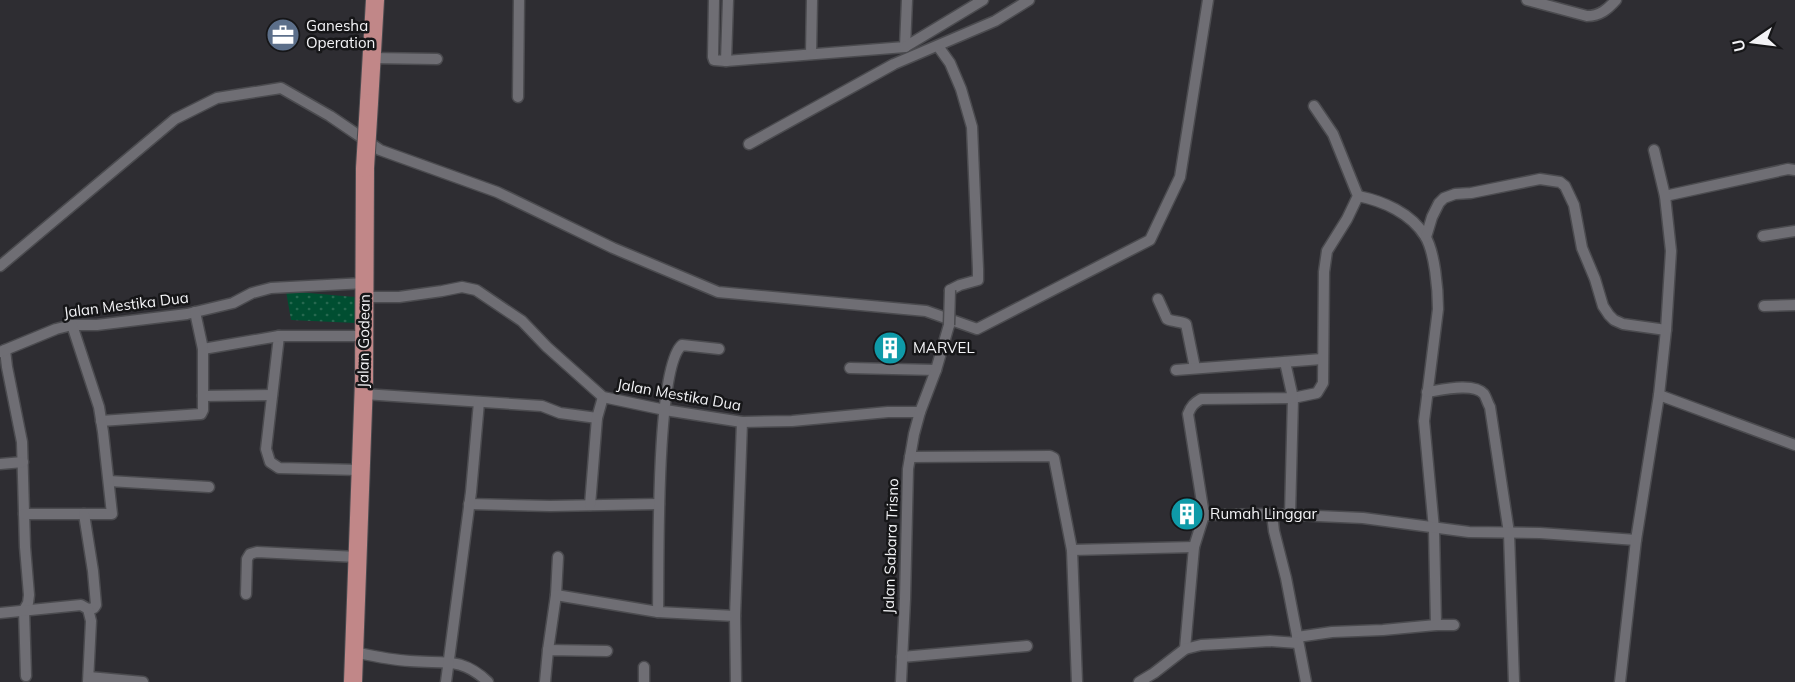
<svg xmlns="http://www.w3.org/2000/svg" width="1795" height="682" font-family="Mulish,sans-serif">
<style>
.grass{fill:url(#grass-dots)}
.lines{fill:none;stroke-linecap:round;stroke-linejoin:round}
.street-casing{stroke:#4b4b4f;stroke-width:13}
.primary-casing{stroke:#4b4b4f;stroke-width:20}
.street{stroke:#6f6e74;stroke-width:10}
.primary{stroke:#c18788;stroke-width:18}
.street-bridge-casing{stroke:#4b4b4f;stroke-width:13;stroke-linecap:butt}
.primary-bridge-casing{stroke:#4b4b4f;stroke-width:20;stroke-linecap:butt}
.street-bridge{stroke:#6f6e74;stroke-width:10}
.primary-bridge{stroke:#c18788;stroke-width:18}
.labels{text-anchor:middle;stroke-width:5;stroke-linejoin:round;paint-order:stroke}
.poi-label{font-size:15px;fill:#f3f3f6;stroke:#161618;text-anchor:start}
.street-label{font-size:15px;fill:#f3f3f6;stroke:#161618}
</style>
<defs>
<pattern id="grass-dots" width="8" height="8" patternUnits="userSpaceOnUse" patternTransform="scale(1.5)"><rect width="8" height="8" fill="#004e31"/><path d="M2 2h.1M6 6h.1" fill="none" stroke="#26684f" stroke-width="1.8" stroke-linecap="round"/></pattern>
</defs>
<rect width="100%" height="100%" fill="#2e2d32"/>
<path class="grass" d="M286,291L355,297V323L291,320Z"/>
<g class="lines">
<defs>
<g id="street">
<path d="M714,0L713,57L714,60L726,61L905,47L907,0"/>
<path d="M1527,0L1587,16C1600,16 1608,9 1616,0"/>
<path d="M939,46L940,49L950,63L961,89L972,127L978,269V280L960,285L950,290"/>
<path d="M905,47L983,0"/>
<path d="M811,54L812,0"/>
<path d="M371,58L437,59"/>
<path d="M726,61L728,0"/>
<path d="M518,97L519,0"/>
<path d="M749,144L894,64L995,21L1029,0"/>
<path d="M1358,196C1383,201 1411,213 1425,236C1435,252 1438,290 1438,309L1424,421L1434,529L1436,625"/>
<path d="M1665,196L1788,169L1795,170"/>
<path d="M1763,236L1795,231"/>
<path d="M1426,237L1432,217L1439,203L1444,198L1455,194L1471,193L1540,179L1560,182L1565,186L1574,205L1582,248L1595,279L1603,306L1609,315L1614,320L1623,324L1666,330"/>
<path d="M0,266L175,119L217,98L281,88L330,116L380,150L497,192L613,248L718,292L926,311L977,329L1150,240L1180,177L1208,0"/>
<path d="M364,297H399L442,291L462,287L476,290L522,321L547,347L603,397L665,410L742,422L792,421L888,412H920"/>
<path d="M1158,299L1167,319C1173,322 1180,321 1186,324L1195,368"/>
<path d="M1764,306L1795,305"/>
<path d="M279,336L266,449L270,462L279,468L360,470"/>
<path d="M203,349L279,336H364"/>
<path d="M5,350L7,367L22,442L25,547L29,595L28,603L24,610L26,676"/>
<path d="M0,352L56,329L72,325H97L187,314L233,303L252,293L271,288L365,283"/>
<path d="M850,368L936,370"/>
<path d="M1176,370L1322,359"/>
<path d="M1427,392C1441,390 1474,382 1484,394C1486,397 1488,404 1490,407L1509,533L1514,682"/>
<path d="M364,394L542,406L560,413L597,418"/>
<path d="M1659,395L1795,445"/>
<path d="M203,396L272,395"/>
<path d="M101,421L201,414L203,410V349L195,312"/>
<path d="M910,457L1050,456L1054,458L1072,550L1077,682"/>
<path d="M0,464L23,462"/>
<path d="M109,481L209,487"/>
<path d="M469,504L550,506L659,504"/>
<path d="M590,505L597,418L603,397"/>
<path d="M24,514H112L103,432L99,407L72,325"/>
<path d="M84,514L93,571L96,605L94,608L88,609"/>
<path d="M1272,514L1274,531L1286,578L1306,682"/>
<path d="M1204,515L1272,514L1363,518L1469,532L1540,533L1636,540"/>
<path d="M1290,515L1293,398L1317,393L1323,383L1324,272L1327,251L1347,219L1358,196L1333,134L1314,106"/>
<path d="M1072,550L1194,547"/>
<path d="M558,557L556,595L658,612L735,616"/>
<path d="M246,594L247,559L250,554L257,552L357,557"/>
<path d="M658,612C659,569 655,367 682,345L719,349"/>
<path d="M0,613L81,605L88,609L91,621L88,682"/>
<path d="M1297,637L1332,632L1383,630L1436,625H1454"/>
<path d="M1185,649L1194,547L1204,515L1188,414C1191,406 1194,403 1201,399L1293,398L1285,362"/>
<path d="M548,650L556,595"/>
<path d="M354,652C373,656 391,660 410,661C443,664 461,656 488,682"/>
<path d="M902,657L1027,646"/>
<path d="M644,667V682"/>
<path d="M89,677L143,682"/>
<path d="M446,682L471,492L479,402"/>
<path d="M545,682L548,650L607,651"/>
<path d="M736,682L735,616L742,422"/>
<path d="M901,682L905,599L908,469L914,434L920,412L936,370L949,325"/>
<path d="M1139,682L1154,673L1185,649L1201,645L1220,644L1270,641L1298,643"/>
<path d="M1620,682L1636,540L1659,395L1666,330L1671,251L1665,196L1654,150"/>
</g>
<g id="primary">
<path d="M369,103L375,0"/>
<path d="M353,682L364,381L365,168"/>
</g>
</defs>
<use href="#street" class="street-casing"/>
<use href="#primary" class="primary-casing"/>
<use href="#street" class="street"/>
<use href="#primary" class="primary"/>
<defs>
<path id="street-bridge" d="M949,325L950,290"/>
<path id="primary-bridge" d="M365,168L369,103"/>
</defs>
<use href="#street-bridge" class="street-bridge-casing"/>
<use href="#primary-bridge" class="primary-bridge-casing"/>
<use href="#street-bridge" class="street-bridge"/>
<use href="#primary-bridge" class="primary-bridge"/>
</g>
<defs>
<symbol id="office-disc" viewBox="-11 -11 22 22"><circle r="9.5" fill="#5c6f8a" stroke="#161618"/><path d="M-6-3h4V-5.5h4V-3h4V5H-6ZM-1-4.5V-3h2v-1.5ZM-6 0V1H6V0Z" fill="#fff"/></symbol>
<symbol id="building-disc" viewBox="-11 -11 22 22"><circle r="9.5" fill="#0f9aa8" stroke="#161618"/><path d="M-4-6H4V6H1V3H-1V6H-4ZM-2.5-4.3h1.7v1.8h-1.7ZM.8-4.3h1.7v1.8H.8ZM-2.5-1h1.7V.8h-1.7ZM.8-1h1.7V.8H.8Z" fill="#fff"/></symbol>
</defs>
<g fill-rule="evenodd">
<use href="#office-disc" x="264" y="16" width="38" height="38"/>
<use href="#building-disc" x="871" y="329" width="38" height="38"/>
<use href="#building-disc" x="1168" y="495" width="38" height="38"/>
</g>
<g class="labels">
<g class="poi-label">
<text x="306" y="31">Ganesha<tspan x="306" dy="17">Operation</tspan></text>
<text x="913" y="353">MARVEL</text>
<text x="1210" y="519">Rumah Linggar</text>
</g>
<g class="street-label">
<text transform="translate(126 305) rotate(-7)" y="5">Jalan Mestika Dua</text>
<text transform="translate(364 341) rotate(-89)" y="5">Jalan Godean</text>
<text transform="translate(679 395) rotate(10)" y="5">Jalan Mestika Dua</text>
<text transform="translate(891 546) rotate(-88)" y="5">Jalan Sabara Trisno</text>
</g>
</g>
<g transform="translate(1753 42) rotate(256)" stroke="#161618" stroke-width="4.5" paint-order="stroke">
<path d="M0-4.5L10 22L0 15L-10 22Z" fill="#f3f3f6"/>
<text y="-9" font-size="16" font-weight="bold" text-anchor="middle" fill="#f3f3f6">U</text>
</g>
</svg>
